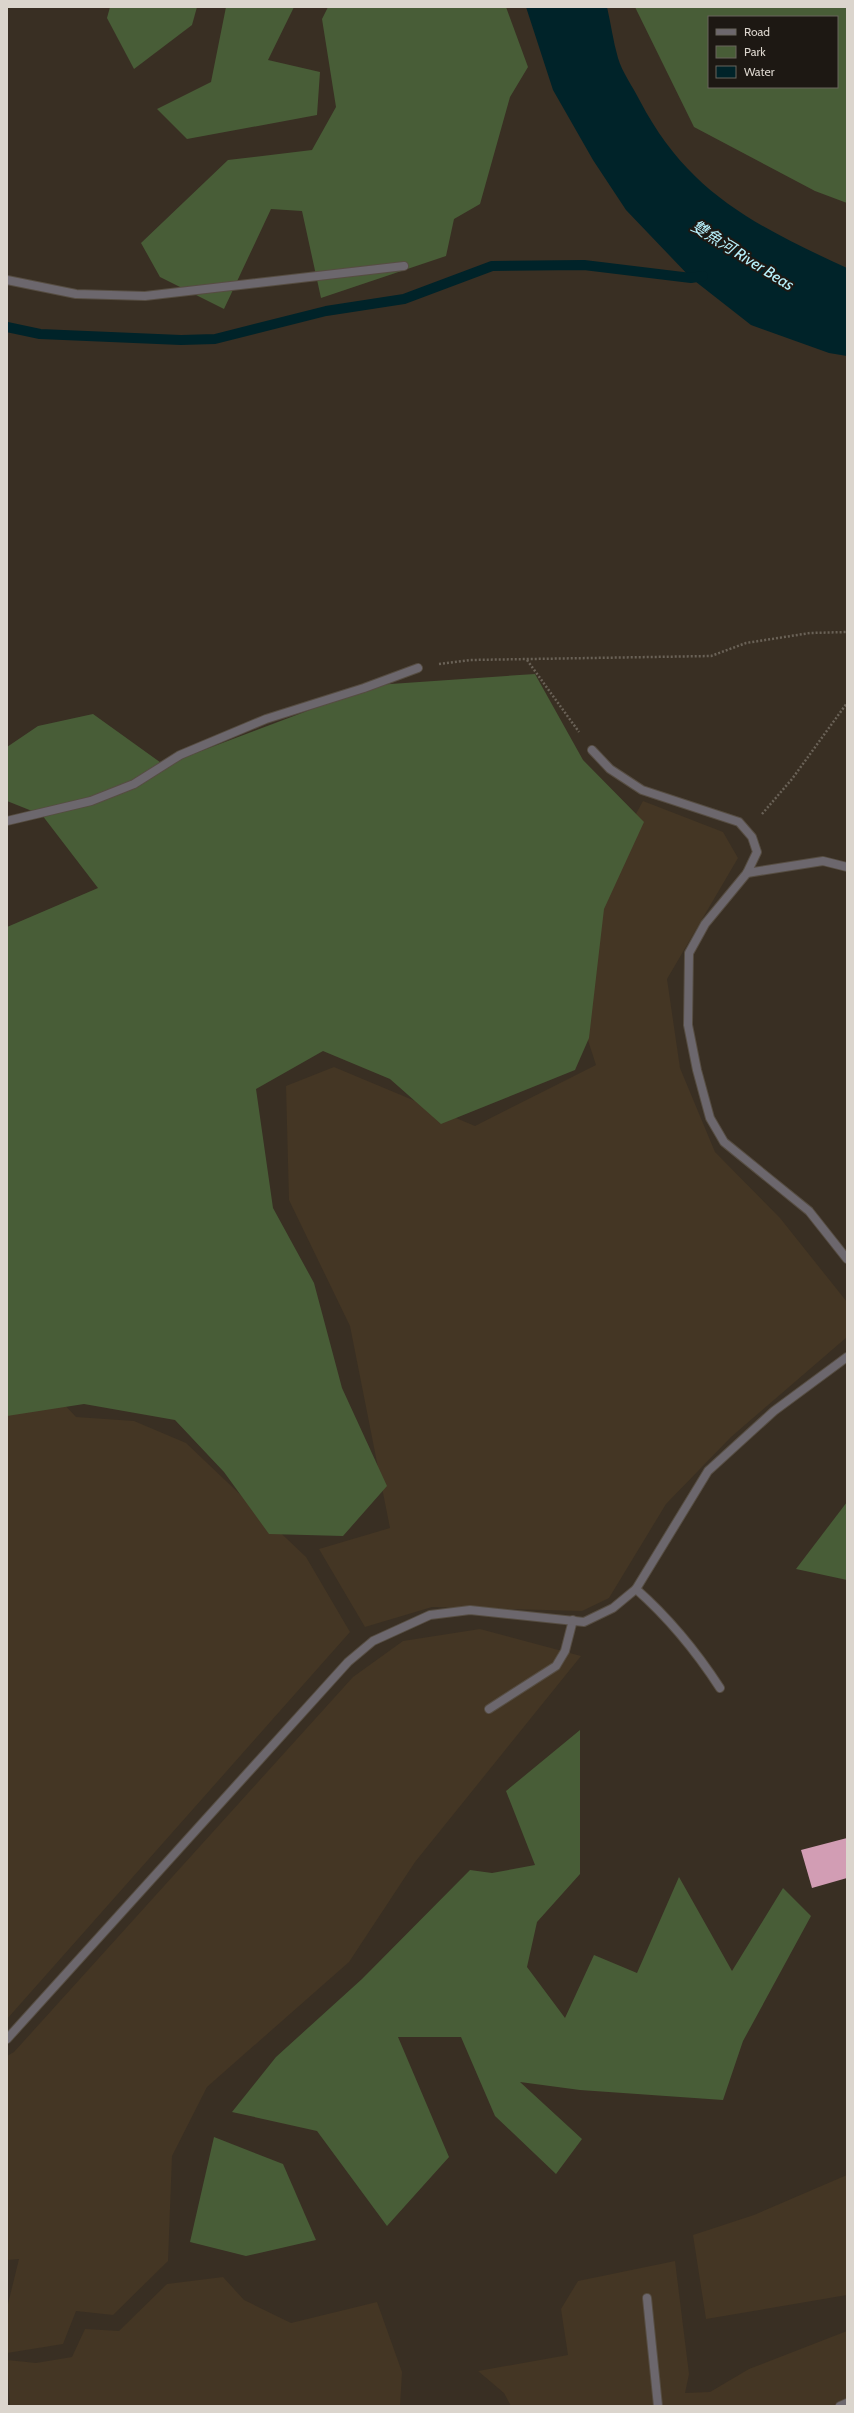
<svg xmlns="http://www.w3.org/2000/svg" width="854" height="2413" font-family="Cabin,'Noto Sans TC',sans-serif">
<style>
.built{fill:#443624}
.green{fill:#485d37;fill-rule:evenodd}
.water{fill:#002329}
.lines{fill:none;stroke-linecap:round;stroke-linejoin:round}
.stream{stroke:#002329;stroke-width:10}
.building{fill:#d29db4}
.lane-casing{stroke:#564d42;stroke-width:10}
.street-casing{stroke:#564d42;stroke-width:10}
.path{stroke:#6a6257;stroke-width:2.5;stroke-dasharray:2 2;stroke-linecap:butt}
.lane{stroke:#6c676d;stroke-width:8}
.street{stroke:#6c676d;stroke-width:8}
.labels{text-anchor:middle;stroke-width:4;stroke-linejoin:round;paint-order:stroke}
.water-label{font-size:16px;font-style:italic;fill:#b7f0fb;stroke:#1d1813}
</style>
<rect width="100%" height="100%" fill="#392f23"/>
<g class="built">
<path d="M643,801L723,832L738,858L667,979L680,1068L715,1152L780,1218L847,1302V1337L731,1437L666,1504L609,1598L582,1611L432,1607L365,1627L319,1549L390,1528L350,1326L289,1200L286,1086L334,1067L475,1126L596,1065L560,954Z"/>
<path d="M27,1365L76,1417L134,1421L186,1443L306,1557L350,1632L7,2019V1372Z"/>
<path d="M480,1629L581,1656L415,1862L349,1962L207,2087L172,2156L168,2261L113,2315L76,2311L63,2344L7,2353V2308L19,2259L7,2260V2056L14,2052L353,1677L403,1641Z"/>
<path d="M847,2175V2295L706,2319L693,2235L754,2215Z"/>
<path d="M675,2261L689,2374L685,2393L710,2392L749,2369L847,2331V2406H511L504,2393L478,2371L568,2355L561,2309L578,2281Z"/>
<path d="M223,2277L244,2300L291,2323L377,2302L402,2372L400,2406H10L7,2360L36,2363L72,2357L85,2329L119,2331L167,2284Z"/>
</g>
<g class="green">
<path d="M110,7H197L192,25L134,69L107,18Z"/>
<path d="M226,7H294L268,60L320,72L317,115L187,139L157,109L211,82Z"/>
<path d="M328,7H506L528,67L510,97L480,204L454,219L446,256L321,298L302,211L271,209L224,309L160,277L141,243L228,160L312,150L336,107L322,19Z"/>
<path d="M635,7H847V203L815,191L694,127ZM709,17H837V87H709Z"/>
<path d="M535,674L583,760L644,822L604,909L589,1038L575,1070L441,1124L390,1079L323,1051L256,1089L273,1208L314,1283L342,1388L387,1486L343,1536L269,1534L224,1472L175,1420L84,1404L7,1416V927L98,888L42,815L7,801V747L38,726L93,714L164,765L376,685Z"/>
<path d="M847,1502V1580L796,1569Z"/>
<path d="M580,1730V1874L537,1922L527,1967L565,2018L594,1955L637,1973L679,1877L732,1971L783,1888L811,1916L743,2041L723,2100L580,2090L520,2082L582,2139L556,2174L495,2116L461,2037H398L449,2157L387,2226L317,2131L232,2112L276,2057L362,1979L470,1870L492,1873L535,1865L506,1791Z"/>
<path d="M214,2137L283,2164L316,2240L246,2256L190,2242Z"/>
</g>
<path class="water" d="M526,7H607C611,24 613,41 618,58C622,72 633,87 640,101C688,193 756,226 847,268V356L829,353L751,325L691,278L626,210L593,160L553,90Z"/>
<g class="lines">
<path class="stream" d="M7,327L40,334L181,340L215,339L326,311L404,299L492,266L584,265L691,278L703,276"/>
</g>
<path class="building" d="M847,1838V1878L812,1888L801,1850Z"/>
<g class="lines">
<defs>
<g id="lane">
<path d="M7,280L76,294L145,296L404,266"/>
<path d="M592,750L610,769L642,790L739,822L752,837L757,852L747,873L705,924L689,953L688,1025L697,1070L710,1118L724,1142L809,1211L847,1259"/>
<path d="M747,873L823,861L847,867"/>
<path d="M636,1589C670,1619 696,1651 720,1688"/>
<path d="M489,1709L556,1666L565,1651L573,1620"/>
<path d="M647,2298L658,2406"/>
<path d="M840,2406L847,2403"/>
</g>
<g id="street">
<path d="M7,821L91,801L134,784L180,755L266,719L364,688L418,668"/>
<path d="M7,2039L348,1662L373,1641L430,1615L470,1610L584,1622L613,1608L636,1589L708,1471L774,1411L847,1357"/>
</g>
</defs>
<use href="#lane" class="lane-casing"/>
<use href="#street" class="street-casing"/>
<g class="path">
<path d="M527,660L579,732"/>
<path d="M439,664L470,660L711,656L746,643L810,633L847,632"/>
<path d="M762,814L792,779L847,703"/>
</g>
<use href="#lane" class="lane"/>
<use href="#street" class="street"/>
</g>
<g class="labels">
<g class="water-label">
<text transform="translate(743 255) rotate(32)" y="6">雙魚河 River Beas</text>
</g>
</g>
<rect width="854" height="2413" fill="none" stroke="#dbd5cd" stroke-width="16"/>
<rect x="708" y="16" width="130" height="72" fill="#1d1813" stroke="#69645d"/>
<rect x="716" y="29" width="20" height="6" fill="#6c676d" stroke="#69645d"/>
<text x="744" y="36" font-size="12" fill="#dbd5cd">Road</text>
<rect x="716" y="46" width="20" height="12" fill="#485d37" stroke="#69645d"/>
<text x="744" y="56" font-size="12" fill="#dbd5cd">Park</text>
<rect x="716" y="66" width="20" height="12" fill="#002329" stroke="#69645d"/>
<text x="744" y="76" font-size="12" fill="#dbd5cd">Water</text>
</svg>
